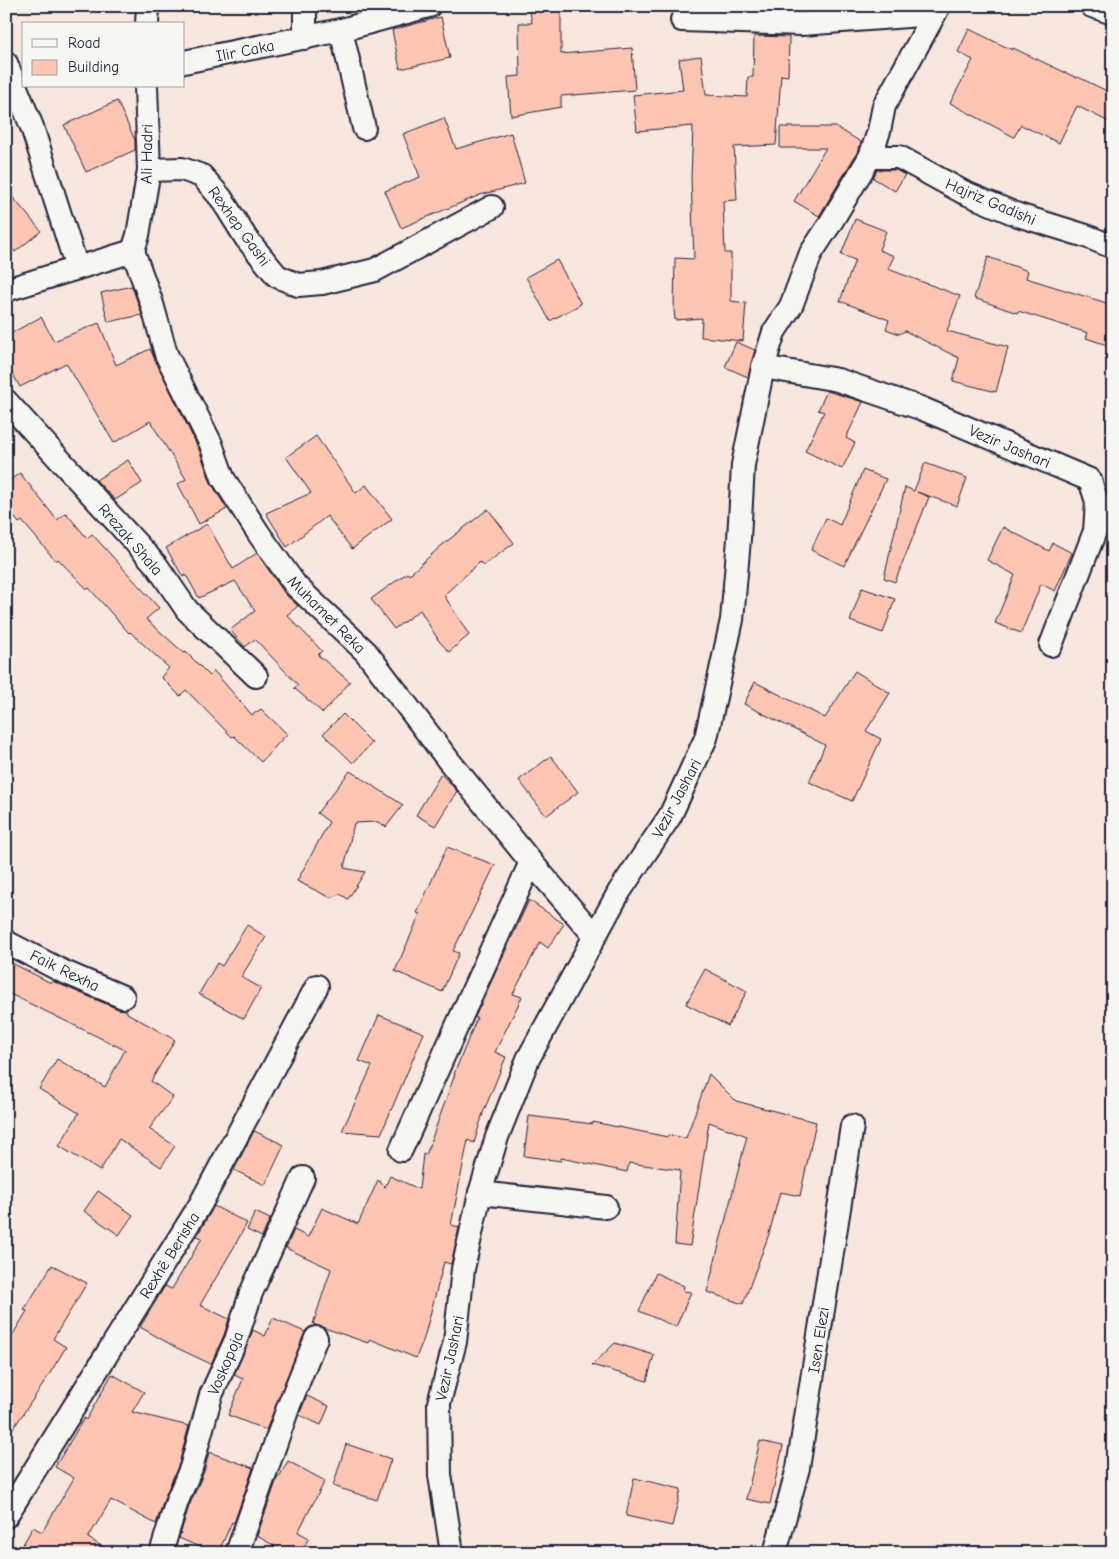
<svg xmlns="http://www.w3.org/2000/svg" width="1119" height="1559" font-family="'Comic Neue',sans-serif">
<style>
.building{fill:#fec5b3;stroke:#22223b}
.lines{fill:none;stroke-linecap:round;stroke-linejoin:round}
.minor-casing{stroke:#22223b;stroke-width:26}
.minor{stroke:#f6f6f2;stroke-width:22}
.labels{text-anchor:middle;stroke-width:5;stroke-linejoin:round;paint-order:stroke}
.street-label{font-size:16px;fill:#22223b;stroke:#f6f6f2}
</style>
<rect width="100%" height="100%" fill="#f8e7df"/>
<filter id="ink" filterUnits="userSpaceOnUse"><feTurbulence type="fractalNoise" baseFrequency=".02" numOctaves="2"/><feDisplacementMap in="SourceGraphic" scale="10" xChannelSelector="R" yChannelSelector="G"/><feConvolveMatrix kernelMatrix="1 2 1 2 8 2 1 2 1" color-interpolation-filters="sRGB"/></filter>
<g filter="url(#ink)">
<g class="building">
<path d="M529,6H561V54L632,48L635,90L561,96V107L511,116L508,77L520,76L519,23H532Z"/>
<path d="M441,17L450,58L400,69L392,30Z"/>
<path d="M969,29L1012,50L1013,48L1077,78L1078,77L1113,94V124L1077,106L1059,143L1021,125L1014,137L950,103L973,60L958,52Z"/>
<path d="M754,36L789,37L788,76L781,75L776,145L734,147L737,200L723,201L725,253H731V301L746,303L743,341L701,337L702,318L675,320L674,309L675,258L694,259L691,178L693,126L637,131L633,95L683,90L679,59L701,56L706,95L747,97L748,77H753Z"/>
<path d="M117,101L135,140V150L86,172L64,125Z"/>
<path d="M444,118L456,149L511,133L525,183L480,195L401,228L385,191L420,177L403,134Z"/>
<path d="M780,127H836L861,142L858,151L819,216L794,201L826,148H780Z"/>
<path d="M877,170H896L905,175L895,191L873,178Z"/>
<path d="M6,189L41,231L15,252L6,241Z"/>
<path d="M855,219L886,231L879,250L894,256L888,269L960,296L947,331L1008,347L996,392L953,381L959,358L905,331L899,334L886,329L889,320L840,301L855,260L841,255Z"/>
<path d="M988,257L1028,271L1026,278L1113,305V347L1086,338L1088,333L1018,311L1017,313L974,298Z"/>
<path d="M557,260L581,304L550,321L526,277Z"/>
<path d="M132,286L142,315L108,322L101,293Z"/>
<path d="M41,317L54,341L99,323L116,365L150,349L200,452L211,483L227,509L199,524L178,484L186,479L150,421L114,443L66,363L20,387L6,362V336Z"/>
<path d="M736,342L755,350L748,377L725,367Z"/>
<path d="M827,391L863,402L846,438L855,443L842,469L805,451L824,412L818,410Z"/>
<path d="M316,436L356,493L366,485L392,519L352,549L327,516L287,547L266,513L311,493L286,457Z"/>
<path d="M128,460L142,483L115,500L96,480Z"/>
<path d="M925,463L967,478L957,506L917,492L929,497L895,582L884,578L905,487L914,491Z"/>
<path d="M863,470L886,479L844,566L811,550L826,518L840,525Z"/>
<path d="M20,473L57,520L66,513L87,538L92,534L159,608L146,619L184,653L186,652L210,676L214,671L252,715L261,709L287,734L261,762L234,736L232,737L186,690L180,696L161,677L169,668L130,632L129,633L89,588L87,589L58,559L56,561L22,521L19,523L6,507V483Z"/>
<path d="M488,509L514,543L483,566L480,562L444,595L469,635L449,652L439,641L420,610L394,629L371,599L407,573L409,575L441,546Z"/>
<path d="M207,524L233,569L257,553L285,594L298,606L287,615L322,651L318,655L350,682L323,713L294,688L298,685L255,639L245,647L230,630L255,611L235,581L199,598L186,575L183,577L166,548Z"/>
<path d="M1003,527L1049,551L1053,543L1072,553L1055,591L1041,584L1021,633L995,623L1015,575L987,560Z"/>
<path d="M862,588L895,599L883,633L850,621Z"/>
<path d="M855,671L890,693L866,731L881,739L852,801L809,782L825,745L744,704L755,682L825,718Z"/>
<path d="M343,714L372,743L353,763L323,734Z"/>
<path d="M551,756L578,792L546,816L519,780Z"/>
<path d="M350,771L403,805L386,827L378,822L354,823L344,868L365,872L348,899L340,894L331,898L297,881L329,822L317,813Z"/>
<path d="M441,774L457,791L435,826L416,815Z"/>
<path d="M447,847L495,865L453,951L459,953L442,992L395,971L420,914L417,913Z"/>
<path d="M529,900L564,924L548,948L540,942L513,994L522,997L495,1052L506,1057L483,1113L474,1143L468,1140L451,1225L459,1227L451,1264L444,1262L424,1338L416,1358L370,1339L368,1343L313,1324L331,1269L286,1248L294,1230L308,1237L322,1208L358,1224L378,1180L385,1187L390,1176L419,1189L423,1154L426,1155L455,1074H454L477,1018L475,1017Z"/>
<path d="M247,925L266,937L241,977L261,988L244,1019L199,994L217,963L222,966Z"/>
<path d="M6,960L51,983L52,981L118,1009L125,1010L127,1011V1013L175,1040L151,1081L173,1097L149,1129L175,1146L161,1167L119,1139L100,1171L59,1146L79,1113L39,1089L57,1059L105,1087L125,1050L6,992Z"/>
<path d="M705,969L747,991L728,1026L686,1004Z"/>
<path d="M379,1015L424,1033L381,1134L342,1131L372,1066L359,1061Z"/>
<path d="M709,1074L736,1101L816,1122L800,1196L780,1192L769,1234L743,1304L707,1292L747,1136L709,1122L690,1246L675,1244L680,1170L629,1163L627,1172L561,1158V1161L524,1156L529,1116L593,1124V1122L668,1137V1135L686,1138Z"/>
<path d="M254,1131L284,1145L265,1185L234,1170Z"/>
<path d="M98,1191L133,1215L119,1235L84,1211Z"/>
<path d="M214,1206L247,1223L234,1247L200,1305L229,1319L224,1335L211,1364L177,1348L140,1327L165,1286L172,1289L202,1238L197,1236Z"/>
<path d="M255,1212L270,1219L262,1237L247,1230Z"/>
<path d="M52,1265L87,1283L53,1339L66,1347L42,1386L6,1439V1346L27,1311L24,1310Z"/>
<path d="M656,1273L684,1286L683,1291L691,1292L676,1327L639,1311Z"/>
<path d="M273,1318L305,1332L266,1430L228,1415L243,1379L234,1375L253,1330L265,1336Z"/>
<path d="M615,1343L654,1355L647,1381L592,1365Z"/>
<path d="M112,1374L144,1392L132,1412L189,1426L179,1464L165,1496L156,1524L111,1500L88,1538L114,1553H18L33,1527L42,1532L74,1478L55,1467L84,1418L86,1420Z"/>
<path d="M307,1396L329,1406L321,1425L299,1415Z"/>
<path d="M760,1441L783,1446L770,1504L746,1499Z"/>
<path d="M346,1444L391,1459L377,1500L333,1486Z"/>
<path d="M209,1452L253,1468L234,1523L232,1522L218,1553H213L179,1538L189,1506L204,1472Z"/>
<path d="M288,1461L325,1481L298,1532L309,1538L300,1553H287L257,1536L278,1476L279,1477Z"/>
<path d="M634,1478L681,1489L672,1526L626,1516Z"/>
</g>
<g class="lines">
<defs>
<g id="minor">
<path d="M305,6V38"/>
<path d="M1092,6L1113,13"/>
<path d="M682,20L802,24L934,14"/>
<path d="M147,24L148,6"/>
<path d="M341,30L364,128"/>
<path d="M184,62L341,30L429,6"/>
<path d="M6,63L32,127L77,268"/>
<path d="M870,157H899L963,192L1018,215L1086,236L1113,247"/>
<path d="M149,170L182,169L202,176L221,198L246,238L277,276L298,285L322,283L375,270L492,207"/>
<path d="M133,251L152,304L166,354L211,444L223,478L259,534L296,586L366,652L449,761L531,862L594,935"/>
<path d="M133,251L138,235L149,170L146,86"/>
<path d="M6,290L133,251"/>
<path d="M763,367L838,380L923,409L1090,480L1097,502L1095,531L1051,645"/>
<path d="M6,401L157,566L187,610L256,676"/>
<path d="M6,942L62,971L123,997"/>
<path d="M401,1150L531,862"/>
<path d="M480,1193L606,1207"/>
<path d="M6,1516L200,1205L317,986"/>
<path d="M161,1553L177,1501L191,1468L211,1395L236,1340L251,1293L303,1178"/>
<path d="M237,1553L289,1405L316,1338"/>
<path d="M452,1553L440,1475L439,1403L455,1342L463,1269L480,1193L497,1137L528,1059L619,892L670,816L706,738L732,620L739,539L743,465L763,367L774,332L791,306L811,253L828,227L870,157L879,131L884,106L939,6"/>
<path d="M775,1553L798,1468L852,1126"/>
</g>
</defs>
<use href="#minor" class="minor-casing"/>
<use href="#minor" class="minor"/>
</g>
</g>
<g class="labels">
<g class="street-label">
<text transform="translate(245 50) rotate(-11)" y="6">Ilir Caka</text>
<text transform="translate(146 154) rotate(-89)" y="6">Ali Hadri</text>
<text transform="translate(991 201) rotate(23)" y="6">Hajriz Gadishi</text>
<text transform="translate(240 226) rotate(54)" y="6">Rexhep Gashi</text>
<text transform="translate(1010 446) rotate(23)" y="6">Vezir Jashari</text>
<text transform="translate(131 539) rotate(49)" y="6">Rrezak Shala</text>
<text transform="translate(327 614) rotate(45)" y="6">Muhamet Reka</text>
<text transform="translate(676 798) rotate(-62)" y="6">Vezir Jashari</text>
<text transform="translate(65 970) rotate(26)" y="6">Faik Rexha</text>
<text transform="translate(169 1255) rotate(-58)" y="6">Rexhë Berisha</text>
<text transform="translate(818 1340) rotate(-81)" y="6">Isen Elezi</text>
<text transform="translate(449 1358) rotate(-78)" y="6">Vezir Jashari</text>
<text transform="translate(225 1363) rotate(-67)" y="6">Voskopoja</text>
</g>
</g>
<rect width="1119" height="1559" fill="none" stroke="#f6f6f2" stroke-width="25"/>
<rect x="12" y="12" width="1094" height="1534" fill="none" stroke="#22223b" stroke-width="2" filter="url(#ink)"/>
<rect x="22" y="22" width="162" height="65" fill="#f6f6f2" stroke="#a1a1a9"/>
<rect x="32" y="39" width="25" height="8" fill="#f6f6f2" stroke="#a1a1a9"/>
<text x="68" y="48" font-size="15" fill="#22223b">Road</text>
<rect x="32" y="60" width="25" height="15" fill="#fec5b3" stroke="#a1a1a9"/>
<text x="68" y="72" font-size="15" fill="#22223b">Building</text>
</svg>
